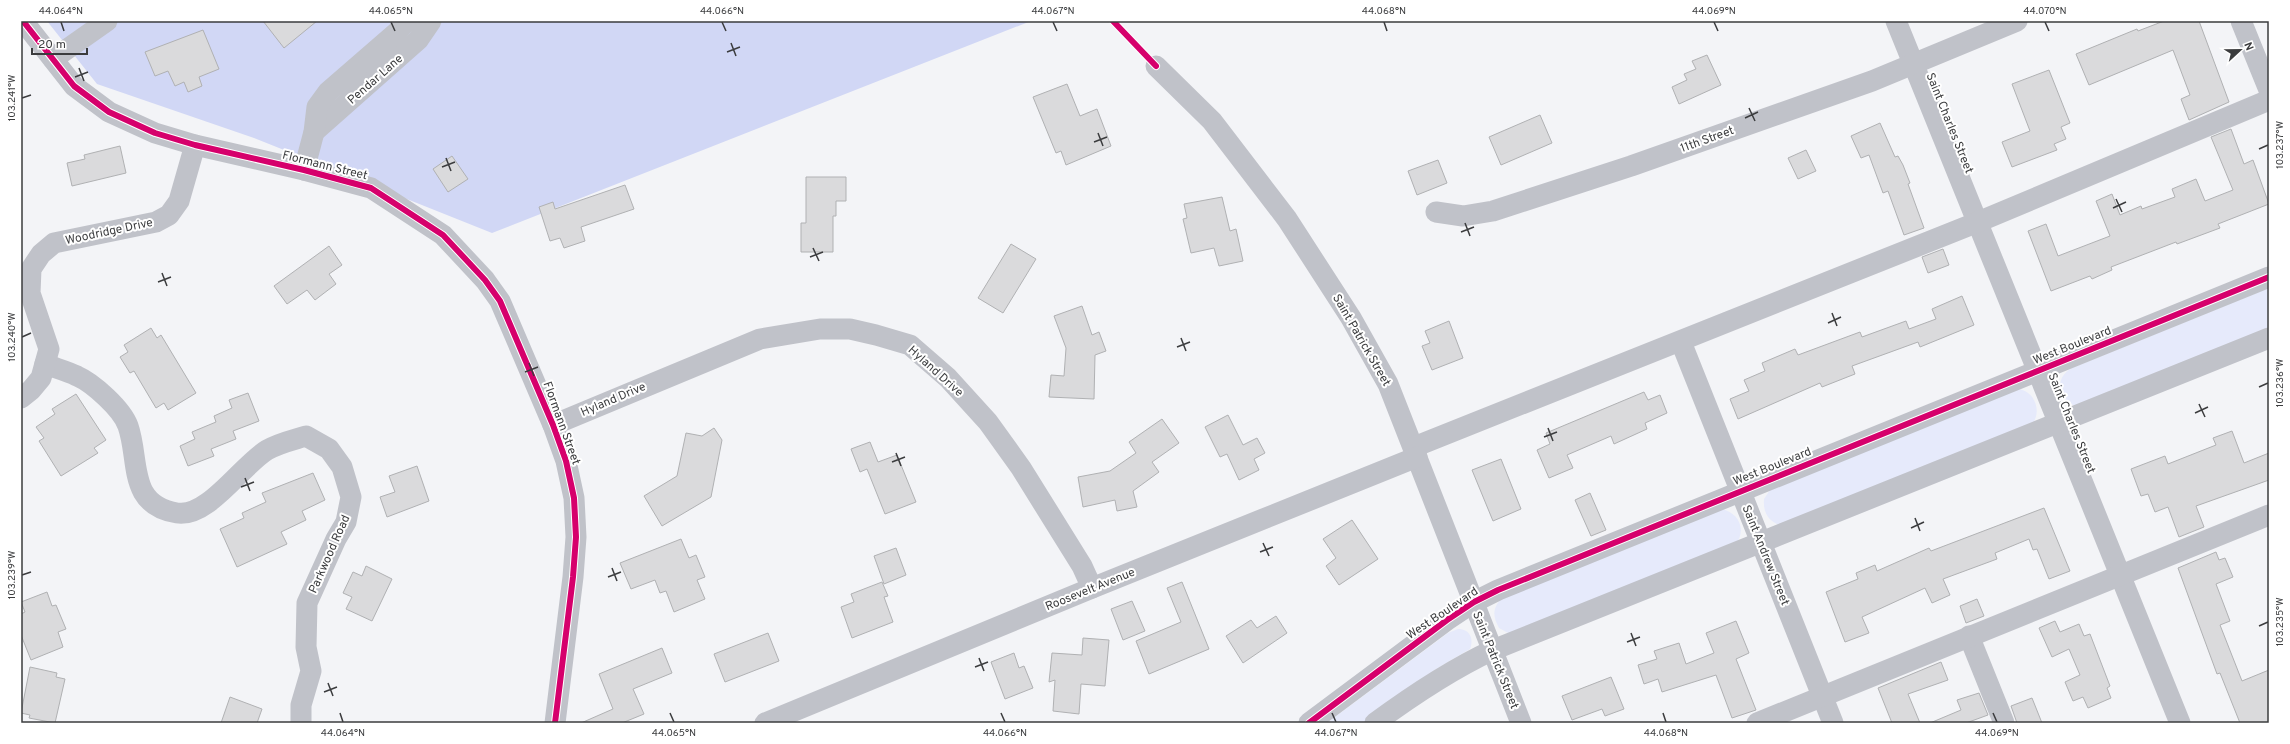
<svg xmlns="http://www.w3.org/2000/svg" width="2290" height="744" font-family="Overpass,sans-serif">
<style>
.green{fill:#e6eafb}
.forest{fill:#d1d7f5}
.building{fill:#dadadc;stroke:#b0b1b3}
.lines{fill:none;stroke-linecap:round;stroke-linejoin:round}
.minor{stroke:#c0c2c9;stroke-width:21}
.cycleway-casing{stroke:#fff;stroke-width:8}
.cycleway{stroke:#d6006c;stroke-width:6}
.ticks{fill:none;stroke:#3b3c3e;stroke-width:1.5}
.labels{text-anchor:middle;stroke-width:4;stroke-linejoin:round;paint-order:stroke}
.street-label{font-size:12px;fill:#3b3c3e;stroke:#fff}
.neatline{fill:none;stroke:#3b3c3e;stroke-width:1.5}
.ticks-label{font-size:10px;text-anchor:middle;fill:#3b3c3e}
</style>
<rect width="100%" height="100%" fill="#f3f4f7"/>
<g class="green">
<path d="M2269,288V330L2075,406C2056,398 2055,377 2072,368Z"/>
<path d="M2017,389C2034,390 2042,410 2033,423L1779,525C1767,520 1763,511 1764,499L1770,490Z"/>
<path d="M1721,509C1738,512 1747,529 1736,544L1510,634L1499,628C1493,617 1492,609 1501,599Z"/>
<path d="M1458,629C1470,629 1474,639 1470,649L1436,669L1363,723H1327L1448,633Z"/>
</g>
<path class="forest" d="M47,21H1031L492,233L254,138L97,84Z"/>
<g class="building">
<path d="M263,21H317L284,48Z"/>
<path d="M2164,21H2199L2229,102L2189,120L2181,99L2190,95L2173,50L2089,85L2076,54L2137,29L2138,31Z"/>
<path d="M203,30L219,69L199,77L202,86L188,92L184,82L175,86L168,71L155,76L145,52Z"/>
<path d="M1707,55L1721,85L1679,104L1672,87L1687,80L1684,74L1696,69L1692,61Z"/>
<path d="M2049,70L2070,123L2061,127L2066,139L2054,144L2057,150L2012,167L2002,142L2030,131L2012,84Z"/>
<path d="M1067,84L1080,116L1097,109L1111,146L1066,165L1061,151L1056,153L1033,97Z"/>
<path d="M1540,115L1552,143L1501,165L1489,137Z"/>
<path d="M1880,123L1895,157L1898,156L1903,165L1910,183L1908,184L1924,228L1904,235L1888,191L1883,193L1869,155L1861,158L1851,136Z"/>
<path d="M2231,129L2244,164L2253,160L2269,204L2218,224L2220,228L2177,244L2176,242L2111,267L2112,270L2092,279L2090,276L2051,291L2028,231L2046,224L2058,256L2110,236L2096,201L2112,194L2120,215L2141,206L2142,209L2175,197L2172,189L2196,179L2205,201L2233,190L2211,137Z"/>
<path d="M120,146L126,173L72,186L67,163L85,159L84,155Z"/>
<path d="M1806,150L1816,171L1798,179L1788,158Z"/>
<path d="M452,156L468,179L448,192L433,169Z"/>
<path d="M1438,160L1447,183L1417,195L1408,171Z"/>
<path d="M806,177H846V201H836V216H833V252H801V223H806Z"/>
<path d="M625,185L634,209L581,227L585,241L564,248L560,238L550,241L539,207L553,202L555,209Z"/>
<path d="M1222,197L1230,231L1236,229L1243,261L1219,266L1214,248L1191,253L1183,219L1187,218L1184,204Z"/>
<path d="M1011,244L1036,259L1003,313L978,298Z"/>
<path d="M329,246L342,265L329,274L336,284L315,300L307,290L287,304L274,286Z"/>
<path d="M1943,249L1949,265L1928,273L1922,257Z"/>
<path d="M1962,296L1974,325L1920,347L1918,342L1852,366L1855,374L1822,387L1820,383L1738,419L1730,399L1749,391L1744,380L1765,371L1762,363L1795,349L1798,355L1860,332L1862,337L1906,321L1909,329L1936,319L1932,309Z"/>
<path d="M1082,306L1092,335L1099,332L1106,351L1095,355L1094,399L1049,397L1051,375L1064,376L1066,348L1054,316Z"/>
<path d="M1449,321L1463,358L1432,370L1422,346L1430,343L1425,331Z"/>
<path d="M151,328L157,338L161,335L196,393L168,410L164,403L156,408L134,371L130,373L120,357L128,352L124,345Z"/>
<path d="M1644,392L1648,400L1660,395L1667,413L1645,423L1647,429L1614,444L1611,436L1567,455L1573,468L1549,478L1537,450L1550,444L1546,433Z"/>
<path d="M248,393L259,421L233,431L236,439L211,449L214,456L188,466L180,446L195,439L192,432L216,422L214,416L232,408L229,400Z"/>
<path d="M76,394L106,440L94,448L98,453L61,476L39,441L44,438L36,427L55,414L52,409Z"/>
<path d="M1228,415L1243,445L1257,438L1265,453L1254,459L1259,470L1239,480L1227,454L1220,457L1205,427Z"/>
<path d="M1162,419L1179,443L1152,462L1159,472L1133,491L1137,507L1117,511L1115,500L1083,507L1078,477L1110,471L1136,453L1129,442Z"/>
<path d="M714,428L722,440L711,497L662,526L644,496L677,476L686,433L702,436Z"/>
<path d="M2232,431L2244,463L2269,453V480L2196,506L2204,527L2179,537L2168,507L2155,512L2148,494L2141,496L2131,469L2165,456L2168,464L2216,445L2213,438Z"/>
<path d="M870,442L878,462L897,455L916,502L885,514L867,469L860,472L851,449Z"/>
<path d="M1501,459L1521,509L1493,521L1472,470Z"/>
<path d="M417,466L429,501L387,517L380,497L395,492L389,476Z"/>
<path d="M313,473L325,500L302,511L306,520L281,532L287,544L237,567L220,529L244,518L242,513L266,502L262,493Z"/>
<path d="M1590,493L1606,530L1591,536L1575,500Z"/>
<path d="M2044,508L2070,571L2049,579L2037,549L2033,550L2029,539L1995,553L1997,559L1943,579L1950,595L1932,603L1925,588L1862,617L1869,633L1845,642L1826,592L1858,579L1856,573L1875,565L1877,571L1929,548L1931,551Z"/>
<path d="M1352,520L1378,559L1339,585L1326,566L1336,558L1323,539Z"/>
<path d="M681,539L689,558L696,555L705,577L697,580L705,599L674,612L666,591L660,593L655,580L631,589L620,563Z"/>
<path d="M896,548L906,575L884,584L874,556Z"/>
<path d="M2216,552L2219,560L2225,558L2233,577L2216,584L2230,621L2220,625L2242,681L2269,670V723H2240L2220,673L2217,674L2178,568Z"/>
<path d="M366,566L392,579L372,621L346,609L352,597L343,593L353,572L362,576Z"/>
<path d="M882,582L888,596L884,597L893,622L852,638L841,607L854,602L851,594Z"/>
<path d="M1182,582L1209,649L1149,674L1136,641L1181,622L1167,588Z"/>
<path d="M47,592L52,606L56,605L66,629L58,632L63,647L31,660L21,635V614L25,612L21,602Z"/>
<path d="M1977,599L1984,616L1966,623L1960,606Z"/>
<path d="M1132,601L1145,631L1123,640L1111,609Z"/>
<path d="M1276,616L1287,633L1243,663L1226,636L1251,620L1257,628Z"/>
<path d="M1736,621L1749,653L1736,659L1756,710L1732,718L1716,675L1662,692L1658,679L1644,684L1638,665L1657,659L1654,651L1679,643L1686,664L1714,653L1706,633Z"/>
<path d="M2055,621L2060,632L2079,624L2084,636L2090,634L2110,686L2107,688L2111,698L2088,708L2083,697L2073,701L2065,682L2080,675L2069,649L2052,657L2039,628Z"/>
<path d="M768,633L779,661L725,682L714,654Z"/>
<path d="M1083,638L1109,640L1105,686L1081,684L1079,714L1053,711L1055,680L1049,682L1052,653L1082,655Z"/>
<path d="M662,648L672,673L633,689L644,714L622,723H581L613,709L599,674Z"/>
<path d="M1014,653L1019,668L1024,666L1033,688L1005,699L991,662Z"/>
<path d="M1941,662L1948,680L1908,694L1920,723H1892L1878,688Z"/>
<path d="M30,667L57,673L56,677L65,679L55,723L29,718L30,715L21,713Z"/>
<path d="M1611,677L1624,709L1605,716L1602,709L1572,720L1562,696Z"/>
<path d="M1979,693L1988,715L1966,723H1930L1961,710L1957,700Z"/>
<path d="M230,697L262,709L257,723H221Z"/>
<path d="M2032,698L2042,723H2017L2011,706Z"/>
</g>
<g class="lines">
<g class="minor">
<path d="M23,21L74,86L109,112L155,133L195,145L304,170L371,188L443,235L485,280L500,301L553,425L566,461L574,498L576,537L573,577L555,723"/>
<path d="M1896,21L2180,723"/>
<path d="M2241,21L2269,90"/>
<path d="M53,59L107,21"/>
<path d="M1156,66L1212,121L1287,219L1351,318L1388,384L1521,723"/>
<path d="M314,132L418,40L431,21"/>
<path d="M304,170L314,132L317,107L328,92L396,33L407,21"/>
<path d="M1436,212L1463,216L1493,211L1631,166L1872,81L2017,21"/>
<path d="M1681,342L1833,723"/>
<path d="M45,364C55,368 67,371 77,376C93,383 122,409 128,426C140,460 127,505 177,513C208,518 242,465 267,450C279,443 293,440 306,436L329,449L342,467L351,497L346,522L336,539L307,603L306,647L311,671L301,705V723"/>
<path d="M21,398L31,390L41,378L49,349L30,293L31,269L41,254L54,243L156,222L169,215L179,201L195,145"/>
<path d="M553,425L760,339L820,329H850L876,335L910,345L948,378L988,422L1021,468L1082,566L1092,588"/>
<path d="M1414,447L1978,222L2269,100"/>
<path d="M1969,636L2004,723"/>
<path d="M765,723L1092,588L1417,457"/>
<path d="M1309,723L1447,620L1474,602L1498,590L2269,277"/>
<path d="M1375,723C1413,695 1450,670 1493,650L2269,338"/>
<path d="M1757,723L2269,515"/>
</g>
<defs>
<g id="cycleway">
<path d="M23,21L74,86L109,112L155,133L195,145L304,170L371,188L443,235L485,280L500,301L553,425L566,461L574,498L576,537L573,577L555,723"/>
<path d="M1113,21L1156,66"/>
<path d="M1309,723L1447,620L1474,602L1498,590L2269,277"/>
</g>
</defs>
<use href="#cycleway" class="cycleway-casing"/>
<use href="#cycleway" class="cycleway"/>
</g>
<path class="ticks" d="M61,22L64,31M391,22L395,31M722,22L726,31M1053,22L1057,31M1384,22L1387,31M1714,22L1718,31M2045,22L2049,31M731,43L736,56M727,52L740,47M79,68L84,81M75,77L88,72M22,98L31,95M1749,108L1755,121M1745,118L1758,112M1098,133L1103,146M1094,142L1107,137M2259,149L2268,145M446,158L451,171M442,167L455,162M2116,199L2122,212M2113,208L2126,202M1465,223L1470,236M1461,232L1474,227M813,248L819,261M810,257L823,252M162,273L167,286M158,282L171,277M1832,313L1837,326M1828,323L1841,317M22,337L31,333M1181,338L1186,351M1177,347L1190,342M529,363L534,376M525,372L538,367M2259,387L2268,383M2199,404L2205,417M2195,413L2208,407M1548,428L1553,441M1544,437L1557,432M896,453L901,466M892,462L905,457M245,478L250,491M241,487L254,482M1915,518L1920,531M1911,528L1924,522M1263,543L1269,556M1260,552L1273,547M612,568L617,581M22,575L31,572M608,577L621,572M2259,626L2268,622M1631,633L1636,646M1627,642L1640,637M979,658L984,671M975,667L988,662M328,683L333,696M324,692L337,687M340,713L343,722M670,713L674,722M1001,713L1005,722M1332,713L1336,722M1663,713L1666,722M1993,713L1997,722"/>
<g class="labels">
<g class="street-label">
<text transform="translate(375 79) rotate(-41)" y="4">Pendar Lane</text>
<text transform="translate(1950 123) rotate(68)" y="4">Saint Charles Street</text>
<text transform="translate(1707 139) rotate(-20)" y="4">11th Street</text>
<text transform="translate(325 165) rotate(14)" y="4">Flormann Street</text>
<text transform="translate(109 231) rotate(-12)" y="4">Woodridge Drive</text>
<text transform="translate(1362 340) rotate(60)" y="4">Saint Patrick Street</text>
<text transform="translate(2072 345) rotate(-22)" y="4">West Boulevard</text>
<text transform="translate(936 371) rotate(42)" y="4">Hyland Drive</text>
<text transform="translate(613 399) rotate(-23)" y="4">Hyland Drive</text>
<text transform="translate(562 423) rotate(70)" y="4">Flormann Street</text>
<text transform="translate(2072 423) rotate(68)" y="4">Saint Charles Street</text>
<text transform="translate(1772 466) rotate(-22)" y="4">West Boulevard</text>
<text transform="translate(329 554) rotate(-66)" y="4">Parkwood Road</text>
<text transform="translate(1766 555) rotate(68)" y="4">Saint Andrew Street</text>
<text transform="translate(1090 589) rotate(-22)" y="4">Roosevelt Avenue</text>
<text transform="translate(1442 613) rotate(-34)" y="4">West Boulevard</text>
<text transform="translate(1496 660) rotate(68)" y="4">Saint Patrick Street</text>
</g>
</g>
<rect width="2290" height="744" fill="none" stroke="#ffffff" stroke-width="44"/>
<g transform="translate(2240 50) rotate(68)" stroke="#ffffff" stroke-width="3" paint-order="stroke">
<path d="M0-3L7 15L0 10L-7 15Z" fill="#3b3c3e"/>
<text y="-6" font-size="11" font-weight="bold" text-anchor="middle" fill="#3b3c3e">N</text>
</g>
<path d="M32 48v6h55v-6" fill="none" stroke="#3b3c3e" stroke-width="2"/>
<text x="38" y="48" font-size="12" fill="#3b3c3e" stroke="#ffffff" stroke-width="3" paint-order="stroke">20 m</text>
<rect x="22" y="22" width="2246" height="700" class="neatline"/>
<g class="ticks-label">
<text x="61" y="14">44.064°N</text>
<text x="391" y="14">44.065°N</text>
<text x="722" y="14">44.066°N</text>
<text x="1053" y="14">44.067°N</text>
<text x="1384" y="14">44.068°N</text>
<text x="1714" y="14">44.069°N</text>
<text x="2045" y="14">44.070°N</text>
<text transform="translate(11 98) rotate(-90)" y="4">103.241°W</text>
<text transform="translate(2279 145) rotate(-90)" y="4">103.237°W</text>
<text transform="translate(11 337) rotate(-90)" y="4">103.240°W</text>
<text transform="translate(2279 383) rotate(-90)" y="4">103.236°W</text>
<text transform="translate(11 575) rotate(-90)" y="4">103.239°W</text>
<text transform="translate(2279 622) rotate(-90)" y="4">103.235°W</text>
<text x="343" y="736">44.064°N</text>
<text x="674" y="736">44.065°N</text>
<text x="1005" y="736">44.066°N</text>
<text x="1336" y="736">44.067°N</text>
<text x="1666" y="736">44.068°N</text>
<text x="1997" y="736">44.069°N</text>
</g>
</svg>
